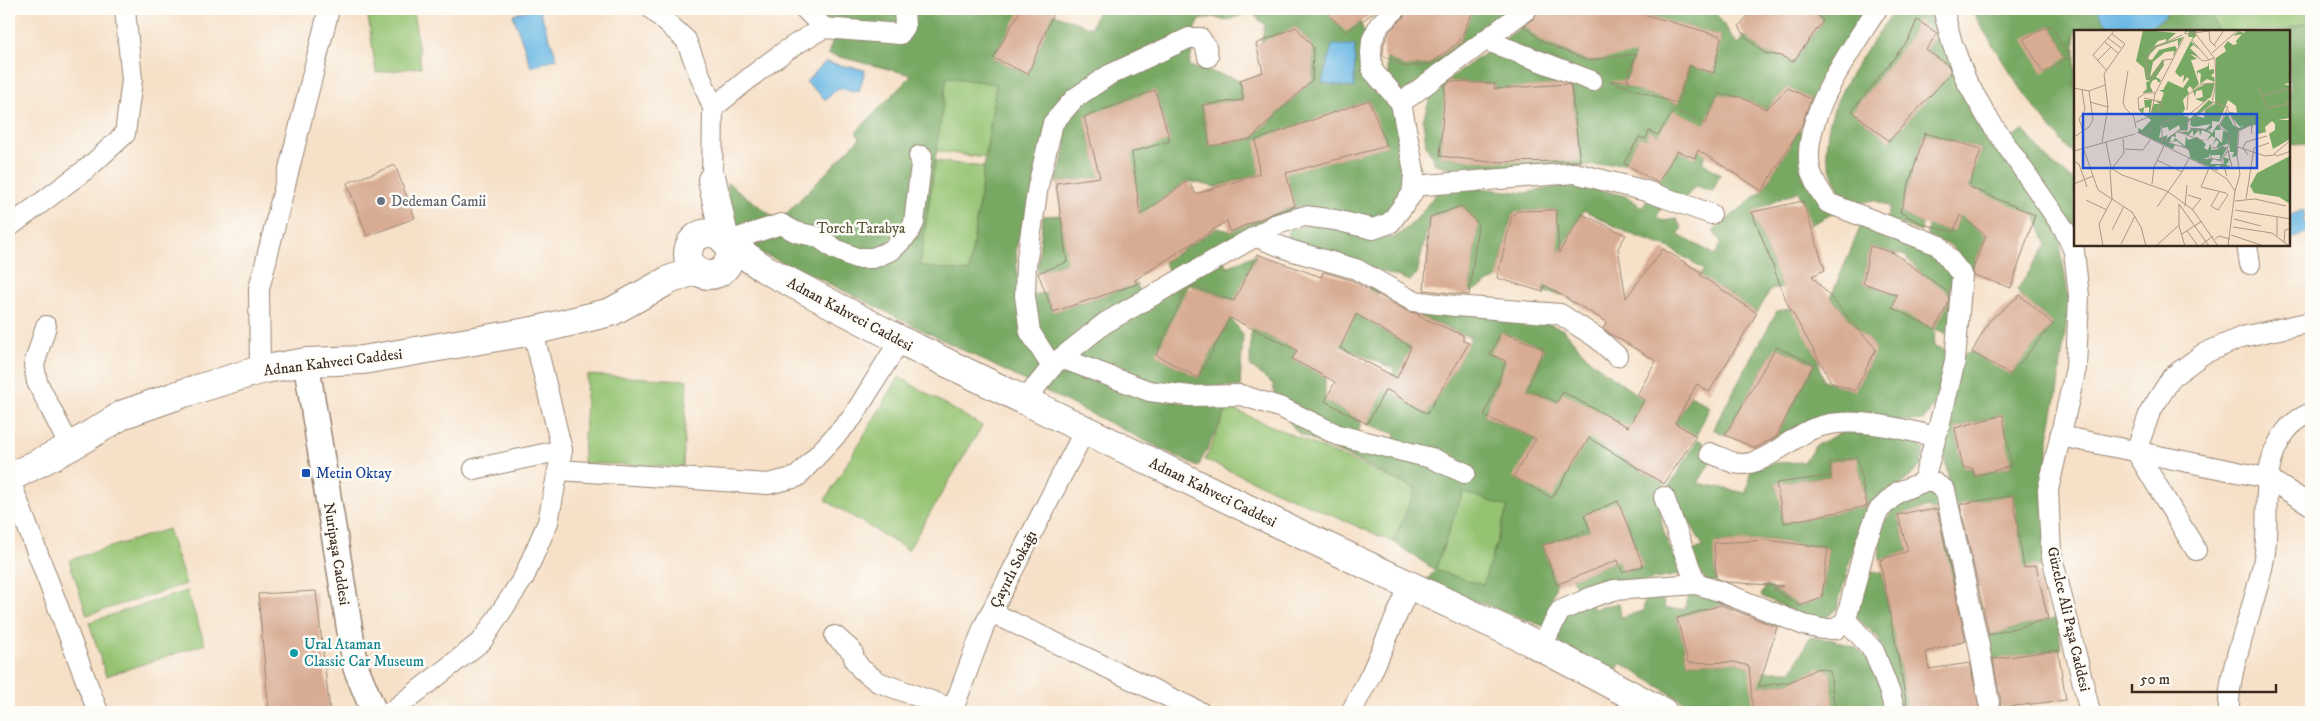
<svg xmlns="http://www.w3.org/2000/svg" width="2320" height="721" font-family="'IM FELL DW Pica',serif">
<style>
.green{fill:#95c372;stroke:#687648}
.forest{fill:#78a964;stroke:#5a6a41;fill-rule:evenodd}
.water{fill:#6ab8e4;stroke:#527181}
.building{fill:#d8ab93;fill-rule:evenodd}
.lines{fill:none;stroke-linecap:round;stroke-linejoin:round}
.minor-casing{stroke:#988573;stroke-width:22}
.tertiary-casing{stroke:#988573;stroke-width:28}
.secondary-casing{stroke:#988573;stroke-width:30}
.minor{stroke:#fff;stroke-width:20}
.tertiary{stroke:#fff;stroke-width:25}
.secondary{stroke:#fff;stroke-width:28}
.worship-dot{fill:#6b7280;stroke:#fdfcf7;stroke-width:2}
.transit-dot{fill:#1a4fb4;stroke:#fdfcf7;stroke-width:2}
.culture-dot{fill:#0f9aa8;stroke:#fdfcf7;stroke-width:2}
.labels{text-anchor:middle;stroke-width:5;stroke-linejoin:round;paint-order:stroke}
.worship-label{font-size:15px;fill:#5b616d;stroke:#fdfcf7;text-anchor:start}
.park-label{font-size:15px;fill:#565837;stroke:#fdfcf7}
.street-label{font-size:15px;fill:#3b2a1e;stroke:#fdfcf7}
.transit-label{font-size:15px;fill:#164399;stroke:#fdfcf7;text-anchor:start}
.culture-label{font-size:15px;fill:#0d838f;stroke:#fdfcf7;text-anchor:start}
.inset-road{fill:none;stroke:#ab9784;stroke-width:1}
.view{fill:#1d4ed8;fill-opacity:0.15;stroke:#1d4ed8;stroke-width:2.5}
.inset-edge{fill:none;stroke:#3b2a1e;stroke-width:2.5}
</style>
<rect width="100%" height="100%" fill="#fdfcf7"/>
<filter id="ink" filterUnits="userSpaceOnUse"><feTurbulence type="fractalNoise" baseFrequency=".02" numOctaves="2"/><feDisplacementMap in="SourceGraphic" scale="10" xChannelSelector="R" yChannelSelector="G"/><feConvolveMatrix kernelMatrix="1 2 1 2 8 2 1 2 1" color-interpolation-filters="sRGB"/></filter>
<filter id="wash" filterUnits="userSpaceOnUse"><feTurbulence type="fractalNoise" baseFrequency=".0096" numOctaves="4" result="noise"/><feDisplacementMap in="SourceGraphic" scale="20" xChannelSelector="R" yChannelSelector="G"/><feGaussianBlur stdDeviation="1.12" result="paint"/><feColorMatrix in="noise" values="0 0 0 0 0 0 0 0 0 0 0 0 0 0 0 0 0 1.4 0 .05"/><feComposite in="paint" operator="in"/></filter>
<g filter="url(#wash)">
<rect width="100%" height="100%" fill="#f6e0c8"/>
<g class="green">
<path d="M367,9H413L421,67L376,73Z"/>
<path d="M2208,9H2311V20L2284,31H2218Z"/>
<path d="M947,77L996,84L985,158L936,151Z"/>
<path d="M935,161L984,167L969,273L920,266Z"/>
<path d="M587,375L687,380L683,467L583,463Z"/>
<path d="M899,377L982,426L908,550L825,500Z"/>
<path d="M1228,407L1416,489L1393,542L1205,460Z"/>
<path d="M1463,492L1508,506L1483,585L1435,570Z"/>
<path d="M168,529L186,584L87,615L69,560Z"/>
<path d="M187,591L205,644L106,676L89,622Z"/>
</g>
<g class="forest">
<path d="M821,9H1041L1091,28L1098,9H1165L1172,14L1177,9H1323L1346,31L1360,22L1420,167L1389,218L1295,206L1298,213L1220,252L1227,267L1257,254L1234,301L1189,284L1157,355L1198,378L1230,318L1243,334L1240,387L1143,383L1117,363L1113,381L1148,399L1228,407L1198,467L804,271L748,248L726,213L728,183L779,221L860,138L856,132L912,75L828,54L834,36ZM1251,12L1265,25L1261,42L1296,27L1313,47L1312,80L1251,139L1210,146L1202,105L1243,100L1240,80L1189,66L1192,51L1191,37L1200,20L1213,17L1226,21ZM1012,25L1043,38L1028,74L993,59ZM947,77L996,84L969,272L920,266ZM1155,91L1170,140L1096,162L1084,117ZM1369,100L1386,146L1307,167L1292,128ZM1062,115L1066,146L1056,183L1134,172L1140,219L1161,200L1188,181L1216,187L1259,174L1278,145L1295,206L1230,231L1217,228L1164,262L1177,287L1091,343L1077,331L1140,293L1137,284L1053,312L1045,293L1030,295L1019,315L1016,248L1037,177Z"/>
<path d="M1474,9L1509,12L1406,96L1388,77L1386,58L1405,67L1430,64L1459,42Z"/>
<path d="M1636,9H1713L1738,45L1745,36L1764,53L1781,56L1793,62L1823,21L1813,9H1868L1817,103L1788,88L1766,109L1738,97L1718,94L1709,115L1720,126L1702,162L1720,174L1713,191L1695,186L1680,205L1662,206L1657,217L1663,221L1676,219L1682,228L1678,235L1716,255L1721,242L1713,231L1762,191L1800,129L1809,138L1834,213L1810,225L1798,191L1752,212L1782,289L1772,288L1757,313L1718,287L1642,352L1704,270L1670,248L1630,234L1584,210L1570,235L1562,295L1543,292L1557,226L1555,210L1518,211L1512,216L1497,278L1469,293L1478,224L1462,206L1430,217L1417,274L1410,281L1286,238L1290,229L1317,223L1394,238L1415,221L1440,188L1451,185L1525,193L1574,184L1626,196L1642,207L1677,151L1696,158L1706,125L1658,135L1649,131L1646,139L1639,137L1624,163L1478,175L1435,164L1426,145L1423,120L1430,98L1446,81L1523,26L1541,41L1588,61L1608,58L1636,22ZM1648,16L1721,36L1714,73L1689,66L1678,104L1624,86ZM1446,81L1495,84L1488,162L1440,156ZM1571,84L1580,160H1515L1513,88Z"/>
<path d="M1895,9H1936L1998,147L2023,130L2052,164L2075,181V234L2060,244L2069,302L2057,394L2048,438V565L1978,577L1972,554L2021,545L2013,495L1954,506L1944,455L1956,356L1972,352L2010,374L2053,324L2020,295L2017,290L2047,245L2035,215L1986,236L1970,274L1953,247L1927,236L1928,225L1954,232L1981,149L1925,133L1900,212L1922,224L1921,232L1886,219L1890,207L1874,200L1847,206C1842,194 1834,181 1830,168C1813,112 1867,52 1895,9ZM1918,20L1937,33L1926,50L1954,69L1889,141L1852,111L1909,39ZM2002,415L2011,466L1975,476L1972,468H1963L1955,428Z"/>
<path d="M1971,9H2097L2108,26L2119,31H2075V125L2072,141L2075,142V156C2034,112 2001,61 1971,9ZM2051,25L2069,56V57L2024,39Z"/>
<path d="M2168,9H2208L2218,31H2146L2167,14Z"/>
<path d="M2311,20V144L2289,145V31H2284Z"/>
<path d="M1060,215L1064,239L1114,226L1118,246L1037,272L1043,216Z"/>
<path d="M1861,225L1935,249L1955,274L1956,337L1935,329L1934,346L1951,351L1943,392L1924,420L1835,425L1767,454L1814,364L1776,347L1725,435L1713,429L1777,311L1791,309L1817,356L1823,380L1855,391L1876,349L1831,297ZM1870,246L1905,256L1921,273L1952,296L1935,328L1892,308L1897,295L1863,283Z"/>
<path d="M1370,286L1379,292L1364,319L1401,342L1423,310L1541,321L1564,330L1591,361L1644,400L1613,453L1664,484C1656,527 1665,537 1683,574L1592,591V609L1619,603L1621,617L1643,611L1645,596L1662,594L1665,609H1685L1689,594L1727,603L1677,618L1688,663L1734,662L1763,671H1792L1810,637L1834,640L1856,648L1883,673L1879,638L1851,613L1867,573L1882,572L1889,611L1950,597L1930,507L1898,515L1908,551L1880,560L1879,529L1897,504L1910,492L1936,491L1942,500L1960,604L1931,609L1894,634L1902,681L1973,670L1975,690L1903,705L1855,712H1810L1834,708L1830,671L1818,668L1790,682L1751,687L1753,712H1700L1621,663L1610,679L1579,664L1544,626L1486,605L1422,585L1435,570L1393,542L1416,489L1298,433L1276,404L1273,384L1250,366L1251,328L1297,350L1292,359L1325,377V401L1361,421L1357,437L1360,448L1390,459L1396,434L1367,424L1395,369L1340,346ZM1424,318L1471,338L1427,414L1391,392ZM1501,333L1544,348L1533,374L1490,354ZM1499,377L1545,397L1526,434L1484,416ZM1563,393L1552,497L1514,477ZM1463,492L1508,507L1483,585L1435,570ZM1618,502L1643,566L1622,572L1618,560L1572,578L1578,595L1561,612L1550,606L1556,585L1543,545L1590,530L1585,515Z"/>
<path d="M1691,395L1710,407L1696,436L1675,423Z"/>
<path d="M1843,432L1868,435L1888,432L1913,436L1924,450L1921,466L1904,482L1857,537L1837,608L1820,624L1761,596L1766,585L1800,606L1822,598L1828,548L1767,540L1715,543L1716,581L1707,582L1687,554L1703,546L1687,517L1671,525L1664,511L1670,485L1698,439L1704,443L1702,454L1712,460L1698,483L1746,493L1751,469L1775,463L1804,462L1816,445ZM1856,457L1868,506L1784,523L1776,483L1830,476V462Z"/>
<path d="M2058,617L2061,649L1986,661L1981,637Z"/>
</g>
<g class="water">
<path d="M530,9H539L557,58L531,67L513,15Z"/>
<path d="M2097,9H2166L2165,16L2146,31H2119L2108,26Z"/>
<path d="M1332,45H1355L1354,88L1322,83Z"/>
<path d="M825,62L865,70L859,92L838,88L826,100L806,82Z"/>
<path d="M2303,210L2305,216L2303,221L2307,223L2311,218V231L2289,240V216Z"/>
</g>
<g id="blocks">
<g class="building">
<path d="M1021,9H1055L1028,74L993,58Z"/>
<path d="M1323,9H1379L1346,32Z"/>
<path d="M1408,9H1474L1459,42L1430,64L1405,67L1383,56V53L1384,43L1390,31L1404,17Z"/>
<path d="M1539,9H1636V12L1721,36L1714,73L1689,66L1678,104L1610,81L1630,80L1627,78L1636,54L1588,61L1541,41L1524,26L1534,18Z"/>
<path d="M1753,9H1813L1823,21L1793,62L1781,56L1764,53L1745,36L1739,26Z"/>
<path d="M1917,20L1937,33L1926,50L1948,65L1951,73L1889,141L1852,111L1909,39Z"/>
<path d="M2051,25L2069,57L2043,73L2023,39Z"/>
<path d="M1296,27L1313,47L1312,80L1251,139L1210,146L1202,105L1243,100L1240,80L1263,72L1256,44Z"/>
<path d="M1450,81L1495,84L1494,89L1567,84L1571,86L1580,161L1489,162L1440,156L1445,85Z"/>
<path d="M1788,88L1811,99L1801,127L1762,191L1698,150L1695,158L1677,151L1658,183L1624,163L1639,137L1646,139L1649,131L1658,135L1674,110L1705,124L1718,94L1740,97L1766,109Z"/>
<path d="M1155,90L1170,141L1132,152L1140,215L1188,181L1196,194L1259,174L1256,140L1369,100L1387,146L1286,173L1295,206L1274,213L1230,232L1227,221L1135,280L1137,284L1053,312L1038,273L1067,262L1056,183L1100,177L1084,117Z"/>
<path d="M1925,133L1981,149L1969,187L2035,215L2011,288L1974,275L1972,270L1986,236L1960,215L1954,232L1922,224L1900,212Z"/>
<path d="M395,165L415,218L367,236L347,183Z"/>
<path d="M1803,201L1825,270L1812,276L1876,349L1855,391L1832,383L1788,305L1752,212Z"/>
<path d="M1462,206L1478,224L1469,295L1424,290L1430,217Z"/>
<path d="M1556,210L1559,253L1582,214L1626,235L1618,248L1626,298L1663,249L1702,273L1700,275L1757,313L1709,392L1697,384L1675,423L1696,436L1664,484L1589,438L1552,498L1513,477L1536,439L1484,416L1506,361L1490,354L1501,332L1544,348L1527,389L1557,402L1563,392L1628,427L1644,400L1637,395L1656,361L1609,333L1603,328L1607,322L1544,285L1543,292L1497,278L1512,216L1517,211Z"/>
<path d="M1870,246L1894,253L1949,293L1948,304L1935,329L1892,308L1897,295L1863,283Z"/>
<path d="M1257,254L1321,277L1323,272L1351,280L1407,311L1419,314L1418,316L1463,335V341L1469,343L1427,414L1386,389L1367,424L1325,401L1335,382L1292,359L1297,350L1230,318L1198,378L1156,355L1186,290L1194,286L1234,301ZM1356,314L1411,347L1397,378L1340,348Z"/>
<path d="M2020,295L2053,324L2010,375L1972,352L1989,321Z"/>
<path d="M1776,347L1814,364L1776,437L1755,448L1725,435Z"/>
<path d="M2003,415L2011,466L1975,476L1972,468H1963L1955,428Z"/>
<path d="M1857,457L1867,506L1784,523L1776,483L1830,476V462Z"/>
<path d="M2013,495L2024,568L2036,565L2048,619L1989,635L1960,504Z"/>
<path d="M1618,501L1643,566L1622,572L1618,560L1556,585L1543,545L1590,530L1584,515Z"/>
<path d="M1937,509L1966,641L1926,652L1929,669L1970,663L1980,710L1977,712H1908L1880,560L1908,551L1898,515L1919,510L1920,512Z"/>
<path d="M1767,540L1828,548L1822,598L1800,606L1773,589L1783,586L1727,582L1716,578L1714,543Z"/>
<path d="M316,591L330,712H269L258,594Z"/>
<path d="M1721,605L1777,627L1759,686L1790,682L1818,668L1830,671L1835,712H1753L1749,666L1734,662L1688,663L1677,618Z"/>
<path d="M2058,650L2066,700L2000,708L2001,701L1993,659Z"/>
</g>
</g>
</g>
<g filter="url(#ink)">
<use href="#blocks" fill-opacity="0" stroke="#988573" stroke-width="1"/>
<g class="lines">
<defs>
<g id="minor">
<path d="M652,9L686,40L713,108L712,180"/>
<path d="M805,9L824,28"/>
<path d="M1396,9L1380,24L1372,40L1371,53L1372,70L1401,103"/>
<path d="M1877,9C1851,50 1806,111 1809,161C1810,177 1820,191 1828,203L1938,245L1962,275L1955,361L1938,430L1923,482"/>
<path d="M1943,9L1952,43L1966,80L1987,117L2064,229L2074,251L2079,296L2076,368L2048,490L2051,553L2090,712"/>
<path d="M824,28L900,34L905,27L904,9"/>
<path d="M1485,40L1592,81"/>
<path d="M713,108C749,78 783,49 824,28"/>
<path d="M1413,186L1575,173L1646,191L1711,214"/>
<path d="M9,227L89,167L125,134L132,80L125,9"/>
<path d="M1256,237L1293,251L1356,269L1413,301L1455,306L1560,314L1597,338L1617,356"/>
<path d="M726,242L781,224L796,232L818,237L835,249L856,258H873L892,250L908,234L914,223L922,156H919"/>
<path d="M2247,245L2250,264"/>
<path d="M46,326L34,365L37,382L70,447"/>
<path d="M1061,358L1149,391L1190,396L1241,395L1282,408L1338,435L1431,458L1465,473"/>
<path d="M1052,367L1030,332L1025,296L1026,265L1038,186L1053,123L1075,98L1109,75L1189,38H1200L1206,47L1208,57"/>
<path d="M260,370L259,289L329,9"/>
<path d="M1024,401L1056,362L1105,323L1277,224L1305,216L1335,220L1373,229L1390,223L1412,194L1413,186L1414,171L1401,103L1527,9"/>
<path d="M2060,436L2267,478L2311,505"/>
<path d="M1710,453C1718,456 1727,461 1735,463C1761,470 1791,436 1815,428C1850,415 1900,428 1936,437"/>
<path d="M474,469L562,450"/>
<path d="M559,470L768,484L797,477L852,418L900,340"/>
<path d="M9,478L98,712"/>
<path d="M1664,497L1696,584"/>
<path d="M2196,550L2136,451L2150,412L2172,377L2203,354L2242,337L2311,322"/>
<path d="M991,612L1200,712"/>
<path d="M1846,620L1874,651L1890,693L1895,712"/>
<path d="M835,636L852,651L855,661L861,669L878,682L953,709"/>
<path d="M1541,647L1560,611L1592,597L1614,590L1696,584L1719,591L1804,625L1822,629H1836L1846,620L1866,542L1878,511L1898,492L1923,482H1933L1945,490L1979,646L1989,703"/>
<path d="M391,712L482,641L524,577L548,522L562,450L533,331"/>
<path d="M952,712L984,626L1085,430"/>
<path d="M1351,712L1371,674L1410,585"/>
<path d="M2229,712C2227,661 2258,605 2265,552C2269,517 2262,483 2275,450C2283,432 2293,420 2311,413"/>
</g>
<path id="tertiary" d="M306,362L356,668L374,712"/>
<g id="secondary">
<path d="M712,180L725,241"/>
<circle cx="709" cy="254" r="21"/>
<path d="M727,243L765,269L900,340L1281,525L1533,643L1663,712"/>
<path d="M9,478L70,447L124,414L184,393L260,370L306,362L363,360L533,331L611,312L669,280L696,270"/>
</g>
</defs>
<use href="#minor" class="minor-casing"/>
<use href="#tertiary" class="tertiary-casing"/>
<use href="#secondary" class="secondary-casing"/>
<use href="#minor" class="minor"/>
<use href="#tertiary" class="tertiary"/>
<use href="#secondary" class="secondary"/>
</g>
</g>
<circle class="worship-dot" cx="381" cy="201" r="5"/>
<rect class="transit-dot" x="301" y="468" width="10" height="10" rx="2.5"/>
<circle class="culture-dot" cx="294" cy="653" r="5"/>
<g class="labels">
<g class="worship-label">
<text x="391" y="206">Dedeman Camii</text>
</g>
<g class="park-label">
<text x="861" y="233">Torch Tarabya</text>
</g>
<g class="street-label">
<text transform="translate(850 314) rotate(28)" y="5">Adnan Kahveci Caddesi</text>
<text transform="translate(333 362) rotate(-7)" y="5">Adnan Kahveci Caddesi</text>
<text transform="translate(1213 492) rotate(26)" y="5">Adnan Kahveci Caddesi</text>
<text transform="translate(337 554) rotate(81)" y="5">Nuripaşa Caddesi</text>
<text transform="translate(1013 569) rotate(-63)" y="5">Çayırlı Sokağı</text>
<text transform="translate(2069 619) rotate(77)" y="5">Güzelce Ali Paşa Caddesi</text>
</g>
<g class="transit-label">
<text x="316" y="478">Metin Oktay</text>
</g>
<g class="culture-label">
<text x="304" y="649">Ural Ataman<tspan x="304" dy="17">Classic Car Museum</tspan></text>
</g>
</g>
<g transform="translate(2074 30)">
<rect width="216" height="216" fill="#f6e0c8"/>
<path d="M69,0L102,3L92,12V9L84,11L80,16L109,7L104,17V10L83,17L76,24L74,29L78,30L85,20L101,16L103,19L99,27L100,21L91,22L79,32L76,47L89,29L90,35L82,47L87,50L85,53L82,49L78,51L76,56L79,62L68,63L73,59L72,52L77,51L72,50L70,38L62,31ZM112,0H122V6L117,11L126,20L119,15L116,18L125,27L116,24L123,29L117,30L125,54L119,60L116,56L113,59L115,63L109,70L111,79L108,84L116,89L135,70L139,73L118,89L123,86L130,88L131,80L141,74L142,28L152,21L150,16L154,11L159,15L163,14L162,11L168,4L159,6L165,1L170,3L172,0H216V53L210,54L216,56V72L213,73L216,75V88L204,90H216V109L199,119L195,104L201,100V94L198,91L191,97L192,102L184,104V95H179V98L177,95L164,102L163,126L158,127L160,122H156L155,113L148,116L153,118L146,131L141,129H146V125H138L137,128L136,123L135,127L129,129H139L136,134H150L149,127L155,129L154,122L150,126L154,121L156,129L152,135L157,136L144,139L146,135L141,136L144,141L116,128L115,121L103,111L93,112L101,115L99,119L65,103L64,98L68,100L77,90L70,85L75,84V77L70,78L69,84L65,79L71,77L70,70H78L76,84L80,74H86L82,72L87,71L90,63L85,60H89L94,51L109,58L115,49L113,47L109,53L110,45L106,47L101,42L119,7H114L115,2L114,1L110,4ZM154,70L162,76L163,83L155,82L159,89L166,97L170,96L165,98L159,95L153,82L146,95L154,102L149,101L148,113L142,107L138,116L142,110L145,112L142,118L147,116L144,119L137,120V115L136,114L134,120L130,118L132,114L123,107L114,110L112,106L111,116L101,108L99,112L96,111L98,106L102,107L101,103L107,100H113L114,91L117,90L116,95L120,97L137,94L132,99L118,98L114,102H106L115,105L119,100V106L125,100L126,106L128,100L137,104L132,111L138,106L141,108V100H147L144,94L138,103L133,100L138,98V91L145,92ZM88,94V98L94,97L95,101L105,95L106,99L91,110L94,105L85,108ZM135,31V40L140,39V45L139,43L137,46L140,47L141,52L133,49L126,54L127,44L124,42L123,46V41L134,36ZM141,53L137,67L129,72L121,69L129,67L128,60L122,61L121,67L119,61L131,54ZM216,126V174L205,167L180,163L176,156L183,143Z" fill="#78a964" fill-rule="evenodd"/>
<path class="inset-road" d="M123,0L121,3L141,29L142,53L138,72L154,77L145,96L156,105L153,120M135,1L136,11L142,17M111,4L135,1M108,5L77,19L72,32L74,49L78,48L90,30L99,29L110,7M34,8L47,18M118,10L135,30L140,28M31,12L44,23M140,15L150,0M118,23L129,31L135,30M138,23L164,0M23,31L37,17M32,40L19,25L41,0M54,41L49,72L51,78L60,87L62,98M0,58L15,61L19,90L15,97L0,107M185,58L193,78L217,73M8,60L11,80L5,89L9,101M15,61L31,55M188,66L217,58M70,68L88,72L82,84L77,85M16,72L34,77M113,80L114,65L128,54L140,53M154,80L165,103L163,126L166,144L161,161L154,216M71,86L65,80L64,68L72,63H81M62,92L77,86L81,64L99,29M114,92L113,86L133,70M115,98L137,100M164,101L177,95L178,104M63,102L139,140L153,149L161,161M64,102L76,103L78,96M104,102L130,111M217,110L200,124L203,126L217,121M89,111L119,120M28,112L34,77L30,44L51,14L38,4M32,112L37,138L48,145L93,161L119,180L144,216M88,112V93L100,88M86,113L105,101H113L114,92L139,74M164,117L191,126L200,125M137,118L154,117M51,119L69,120L76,110M10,120L24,160L58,182L67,197L72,216M0,121L61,104M174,125L169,118L172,112L193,106M83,130L108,142L115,128M0,131L5,134L13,157M148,131L153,146M125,133L136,128L147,131L154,120L158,137M135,138L127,157L152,163L154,165L144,180L137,176L145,162M0,154L19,146M78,154L80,137L90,116M114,165L127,169L118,180M172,169L180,118L195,113M12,170L33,180M161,171L181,169L212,176M105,174L135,216M105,174V196L111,216M111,176L113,155M83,177L108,142M161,180L217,189M160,189L187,196M159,197L198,203L215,216M38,200L50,176M113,201L124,216M108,204L128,191M157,205L190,216M203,206V187M141,209L145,206L156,209M210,212L211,200L215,199M47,214L61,186M29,216L25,194L38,169L36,141L50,123L49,109M82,216L105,195M126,216L139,206"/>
<path class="view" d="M9,84H183V138H9Z"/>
<rect width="216" height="216" class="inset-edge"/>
</g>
<rect width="2320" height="721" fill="none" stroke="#fdfcf7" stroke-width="30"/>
<path d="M2132 684v8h144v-8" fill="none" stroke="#3b2a1e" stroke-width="2.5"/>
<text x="2140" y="684" font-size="15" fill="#3b2a1e" stroke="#fdfcf7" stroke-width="4" paint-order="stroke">50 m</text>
</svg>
